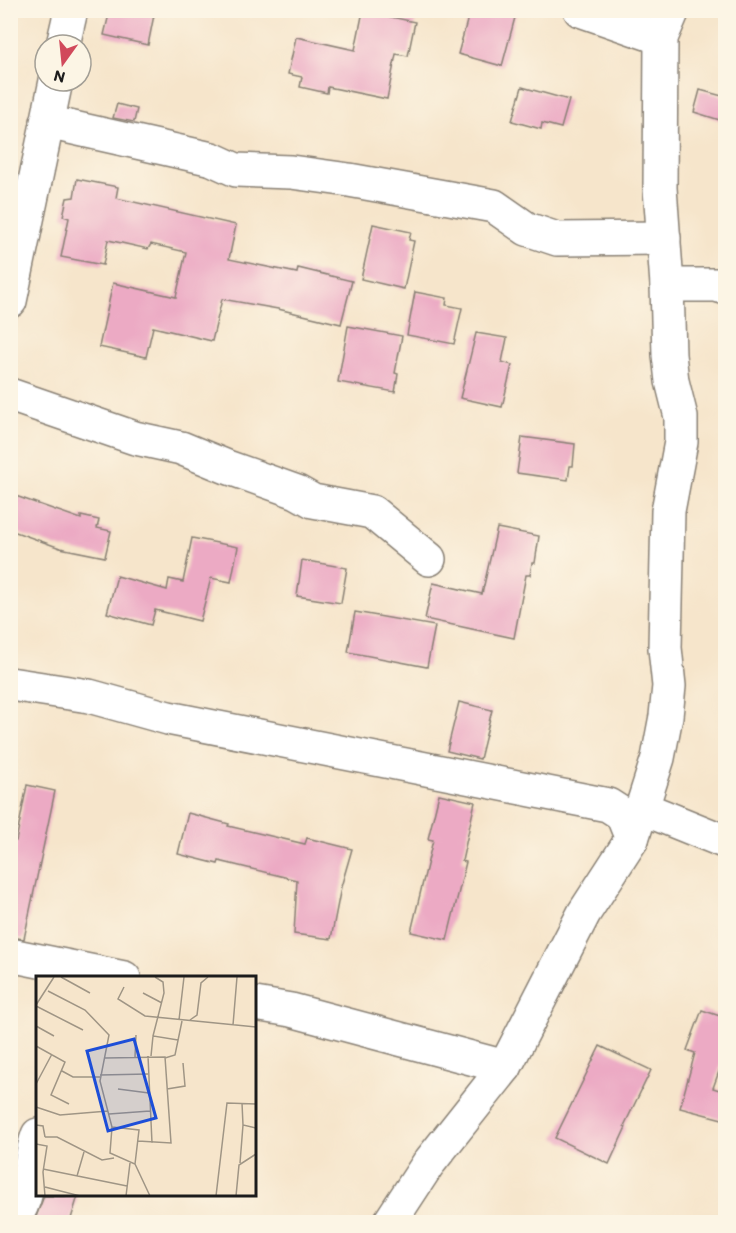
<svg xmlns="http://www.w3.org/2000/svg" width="736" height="1233" font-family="Itim,sans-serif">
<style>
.building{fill:#ecaac4}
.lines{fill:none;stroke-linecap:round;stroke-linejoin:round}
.minor-casing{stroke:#898074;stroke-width:36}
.minor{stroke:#fff;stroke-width:33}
.inset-road{fill:none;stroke:#9f9585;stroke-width:1.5}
.view{fill:#1d4ed8;fill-opacity:0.15;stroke:#1d4ed8;stroke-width:3}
.inset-edge{fill:none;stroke:#1c1c1c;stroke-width:3}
</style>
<rect width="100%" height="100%" fill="#fcf5e5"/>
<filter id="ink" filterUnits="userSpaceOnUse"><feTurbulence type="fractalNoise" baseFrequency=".0167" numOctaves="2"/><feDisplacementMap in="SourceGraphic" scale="12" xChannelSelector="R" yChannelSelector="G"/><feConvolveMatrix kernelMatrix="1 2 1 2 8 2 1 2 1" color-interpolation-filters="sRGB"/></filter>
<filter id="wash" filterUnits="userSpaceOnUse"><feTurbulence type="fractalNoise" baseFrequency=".008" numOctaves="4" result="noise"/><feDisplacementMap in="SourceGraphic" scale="24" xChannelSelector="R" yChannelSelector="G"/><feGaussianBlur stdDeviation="1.35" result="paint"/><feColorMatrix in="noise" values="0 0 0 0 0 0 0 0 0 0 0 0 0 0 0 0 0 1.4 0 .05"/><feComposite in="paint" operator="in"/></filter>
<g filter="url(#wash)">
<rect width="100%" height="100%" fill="#f6e5cb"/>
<g id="blocks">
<g class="building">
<path d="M110,10H155L148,45L104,35Z"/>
<path d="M470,10H517L502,66L458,54Z"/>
<path d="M363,11L415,22L408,56L396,54L387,99L328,87L327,93L300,87L302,77L288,74L296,37L355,50Z"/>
<path d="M522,87L569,100L561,128L542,123L541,129L512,121Z"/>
<path d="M700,90L726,97V122L694,112Z"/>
<path d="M117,104L137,109L134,122L113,118Z"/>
<path d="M77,179L118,187L116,198L236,225L229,259L297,273L298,268L352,281L341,324L278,309L222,299L212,341L153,327L146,357L99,347L113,283L176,297L186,252L151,244L148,249L108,240L103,265L61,257L69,218L63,216L67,198L74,197Z"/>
<path d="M373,224L411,232L409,240L414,241L404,289L361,279Z"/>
<path d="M415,292L447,298L446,305L462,308L454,344L407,335Z"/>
<path d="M348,326L402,336L395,373L398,374L395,392L338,382Z"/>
<path d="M476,333L507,338L502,362L512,365L502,407L460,398Z"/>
<path d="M522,437L575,444L573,466H570L568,480L517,473Z"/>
<path d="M10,494L81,519V516L99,520L97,528L111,531L105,557L60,548L10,530Z"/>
<path d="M497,528L539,536L535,563H532L530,575H526L514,638L425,619L433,583L482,594Z"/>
<path d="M192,538L238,547L231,582L211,578L200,621L155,610L151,625L107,613L117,576L167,590L169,579L183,582Z"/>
<path d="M302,560L347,568L341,603L297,596Z"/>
<path d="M355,612L435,626L427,667L348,652Z"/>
<path d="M459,702L492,710L480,759L447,751Z"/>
<path d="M27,785L55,791L24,939L10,937V840L16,841Z"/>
<path d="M439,794L475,802L462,861L466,862L447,940L411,932L433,840L428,839Z"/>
<path d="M188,813L229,824L228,826L305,844L307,838L352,849L341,887L331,939L294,934L297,880L219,861L218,864L178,854Z"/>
<path d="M702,1010L726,1018V1052L713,1088L726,1092V1120L680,1108L695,1053L687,1050Z"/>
<path d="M600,1046L651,1070L624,1126L626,1127L609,1164L555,1138Z"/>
<path d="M44,1196H78L70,1222H34Z"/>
</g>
</g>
</g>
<g filter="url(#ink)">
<use href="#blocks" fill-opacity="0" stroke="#898074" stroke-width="1.5"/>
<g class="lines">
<defs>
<g id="minor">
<path d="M580,10L661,38"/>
<path d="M63,45L71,10"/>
<path d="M47,122L212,159L236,170L291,172L349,180L494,206L527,229L557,239L664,238"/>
<path d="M667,285H716L726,288"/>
<path d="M10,301L56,81"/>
<path d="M10,395L135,438L181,448L227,467L297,492L313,501L372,512L429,559"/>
<path d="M10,684L89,696L168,718L608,805L622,814L632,839"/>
<path d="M642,808L726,842"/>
<path d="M10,955L124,978"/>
<path d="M255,1004L291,1010L505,1067"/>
<path d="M11,1222C32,1200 27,1163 38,1135"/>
<path d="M390,1222L428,1164L505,1067L584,913L632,839L658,758L666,716L669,686L665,648L668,511L681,442V417L672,381L669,355L667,285L660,188L661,38L673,10"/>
</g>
</defs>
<use href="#minor" class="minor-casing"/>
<use href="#minor" class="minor"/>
</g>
</g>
<g transform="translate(36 976)">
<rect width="220" height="220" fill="#f6e5cb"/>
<path class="inset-road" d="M25,1L54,17M119,1L127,6L128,17L117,60L142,64M88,11L82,23L109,40L220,51M12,15L49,34L73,59L64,105L76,151L74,177L99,188L114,220M107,17L126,27M0,29L18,1M0,30L47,54M143,44L148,1M154,44L161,39L165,7L172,1M197,49L201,1M0,50L18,60M0,70L29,86L15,119L33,128M112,80L116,167M115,80L117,60M99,81L100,59M69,82L129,81L135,167L102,165M129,82L139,79L146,45M26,95L37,101H64M64,99L112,98M0,108L16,78M82,113L113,117M131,113L149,110L147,87M206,127L207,149L220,152M0,131L24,139L72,135M73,138L114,135M0,149L7,150L9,161M76,151L103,154L99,188M9,161H21L66,184L78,182M0,168L11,170L7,196L9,220M204,187L207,149M7,193L91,210M41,200L48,176M9,211L44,220M90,220L94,187M180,220L191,127L220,128M200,220L203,189L220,178"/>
<path class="view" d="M98,63L120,142L72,155L51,75Z"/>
<rect width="220" height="220" class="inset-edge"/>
</g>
<rect width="736" height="1233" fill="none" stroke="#fcf5e5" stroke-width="36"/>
<g transform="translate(63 63) rotate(195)"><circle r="28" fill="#fcf5e5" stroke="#a29e95" stroke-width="1.5"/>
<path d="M0-4.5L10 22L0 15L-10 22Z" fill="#d1495b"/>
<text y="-9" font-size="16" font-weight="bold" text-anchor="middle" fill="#1c1c1c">N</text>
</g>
</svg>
